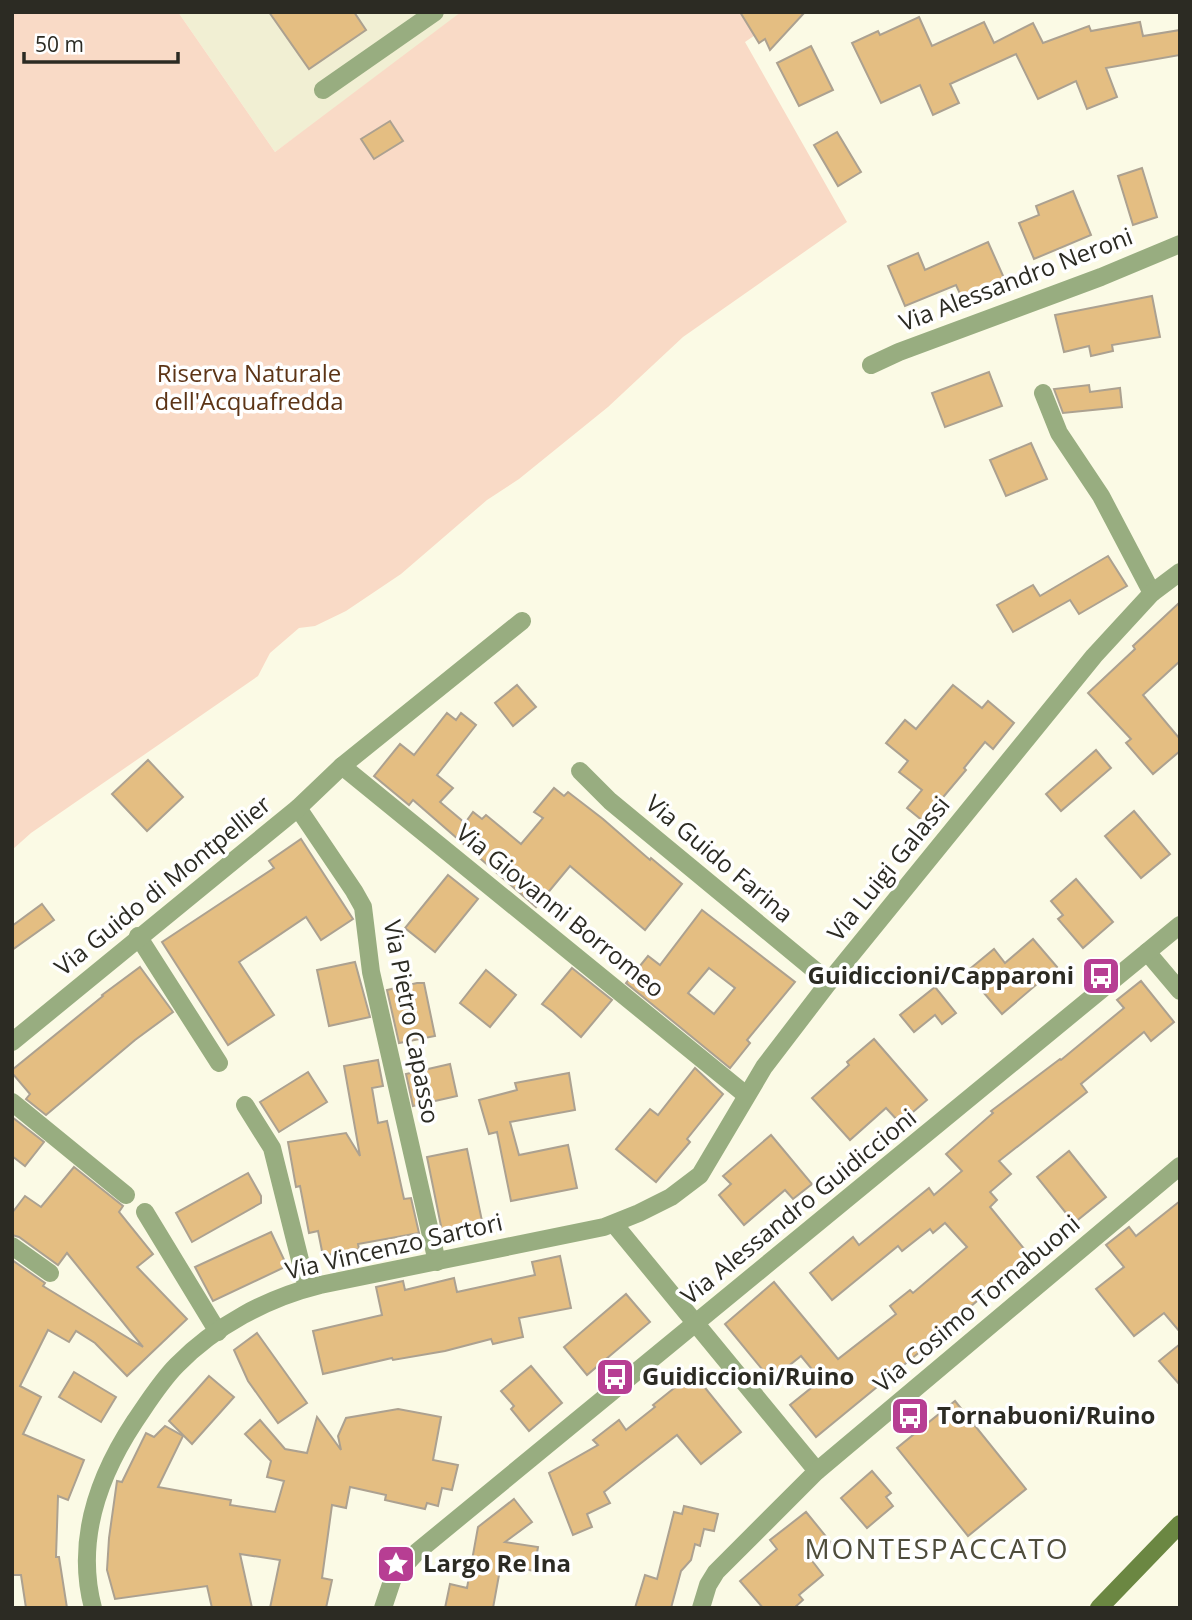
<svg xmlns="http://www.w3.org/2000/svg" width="1192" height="1620" font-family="'Open Sans',sans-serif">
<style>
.built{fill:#f1efd3}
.green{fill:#f9dac6}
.building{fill:#e4be82;stroke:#aca190;stroke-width:2;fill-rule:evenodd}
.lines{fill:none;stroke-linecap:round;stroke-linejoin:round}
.street{stroke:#98ad80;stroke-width:18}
.secondary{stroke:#6b8742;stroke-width:18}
.labels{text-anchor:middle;stroke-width:7;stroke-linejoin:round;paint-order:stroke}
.street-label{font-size:24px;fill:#2c2b23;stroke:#fff}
.park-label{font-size:24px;fill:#5c3416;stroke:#fff}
.poi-label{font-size:24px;font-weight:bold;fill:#2c2b23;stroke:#fff;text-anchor:start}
.quarter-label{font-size:28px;letter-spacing:2px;fill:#4f4d3c;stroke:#fff}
</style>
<rect width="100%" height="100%" fill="#fbfae5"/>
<path class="built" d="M178,12H466L275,152Z"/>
<path class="green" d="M12,12H178L275,152L461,12H789L745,42L847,222L683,337L608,407L519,479L487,500L401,574L346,611L315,626L299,628L270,653L258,676L31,833L12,850Z"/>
<g class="building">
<path d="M269,12H354L366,30L309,69Z"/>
<path d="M740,12H805L770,50L765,39L759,43Z"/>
<path d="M919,17L932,46L984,22L994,43L1033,23L1043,43L1089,26L1091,31L1140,22L1143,36L1180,30V55L1106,68L1117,97L1087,109L1076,81L1038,99L1016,54L950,84L959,103L933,115L920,85L881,103L852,43L878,31L880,35Z"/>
<path d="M811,46L833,90L799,106L777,63Z"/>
<path d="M390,121L403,141L374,159L361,139Z"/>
<path d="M837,132L861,172L838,186L814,145Z"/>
<path d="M1142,168L1157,217L1133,225L1118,176Z"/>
<path d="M1073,191L1091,235L1034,259L1019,223L1039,215L1036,206Z"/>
<path d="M988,242L1004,278L961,296L956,285L905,306L888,266L918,253L925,270Z"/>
<path d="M1152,296L1160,337L1112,345L1113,351L1091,356L1089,346L1064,352L1055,315Z"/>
<path d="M989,372L1002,406L945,427L932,393Z"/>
<path d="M1089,385L1090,392L1120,388L1122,407L1063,413L1054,389Z"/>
<path d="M1031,443L1047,479L1006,496L990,460Z"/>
<path d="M1108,556L1127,586L1079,614L1070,600L1013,632L997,605L1033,585L1040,596Z"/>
<path d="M1180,602V661L1143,695L1180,739V751L1153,774L1126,743L1131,739L1088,693L1135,649L1133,646Z"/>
<path d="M517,685L536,707L513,726L495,703Z"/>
<path d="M953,685L982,708L988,701L1014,723L993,749L985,742L964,768L966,770L923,821L907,808L922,790L899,772L908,761L886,743L905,720L916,729Z"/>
<path d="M447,713L456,720L461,713L476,725L437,775L453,788L440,802L465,823L473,812L482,819L486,815L521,844L543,818L534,812L554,788L564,796L568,792L603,819L650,860L651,858L682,884L645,930L570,866L536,907L413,800L409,805L374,776L400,744L414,755Z"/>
<path d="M1096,750L1111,768L1061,811L1046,794Z"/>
<path d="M148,760L183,797L147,831L112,794Z"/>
<path d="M1134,811L1170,854L1141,878L1105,836Z"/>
<path d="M301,839L353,919L321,940L306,917L239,962L274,1015L228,1045L162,942L274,868L269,861Z"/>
<path d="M448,875L478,899L435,952L405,928Z"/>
<path d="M1076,879L1113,922L1083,948L1058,919L1063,915L1051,901Z"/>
<path d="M42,904L54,920L12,950V926Z"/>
<path d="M702,910L795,982L747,1040L750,1043L730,1068L626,983L648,956L660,965ZM709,968L735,988L714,1014L688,993Z"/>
<path d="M1033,939L1057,967L1002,1014L966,972L994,949L1005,963Z"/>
<path d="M355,962L370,1017L329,1026L317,970Z"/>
<path d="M140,967L173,1012L135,1040L46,1115L26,1099L30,1094L12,1073V1070L103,996L102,995Z"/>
<path d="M572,968L612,1000L581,1037L553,1012L542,1004Z"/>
<path d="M486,970L516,995L490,1027L460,1003Z"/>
<path d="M1141,981L1174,1022L1151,1041L1144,1032L1081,1084L1087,1092L999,1161L1011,1174L990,1192L997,1200L990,1207L1030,1256L943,1330L944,1332L816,1437L790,1405L821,1380L801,1356L771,1380L725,1324L774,1282L838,1359L896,1314L890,1306L910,1290L913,1293L967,1247L945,1223L933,1233L930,1229L902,1251L898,1246L832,1300L810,1273L853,1237L859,1245L929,1188L934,1195L962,1171L946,1154L993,1113L991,1111L1060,1059L1061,1060L1124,1008L1117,1000Z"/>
<path d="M417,983H424L435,1036L399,1043L387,990Z"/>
<path d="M935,987L956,1013L942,1024L935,1015L914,1032L900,1015Z"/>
<path d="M874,1039L927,1100L900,1123L886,1108L850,1140L812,1098L849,1065L847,1062Z"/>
<path d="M378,1060L383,1086L372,1088L378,1123L387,1121L404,1199L411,1198L419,1233L358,1244L359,1249L323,1256L318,1231L309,1233L300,1186L296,1187L288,1142L346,1133L360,1156L344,1066Z"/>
<path d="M450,1064L457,1096L413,1106L406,1074Z"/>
<path d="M695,1068L723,1094L687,1139L690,1142L656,1182L616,1149L650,1109L658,1115Z"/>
<path d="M308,1072L327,1102L279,1132L260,1102Z"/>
<path d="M569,1073L575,1110L510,1122L519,1155L568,1145L577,1188L511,1201L497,1132L489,1134L479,1100L517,1090L515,1083Z"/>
<path d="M12,1117L44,1142L25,1166L12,1156Z"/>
<path d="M771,1135L812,1184L793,1199L785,1190L744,1225L719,1195L731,1184L723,1176Z"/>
<path d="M467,1149L482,1221L442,1231L427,1157Z"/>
<path d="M1069,1151L1106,1197L1074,1223L1037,1177Z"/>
<path d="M74,1167L123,1206L119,1212L153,1254L137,1267L187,1319L127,1376L95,1343L76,1331L69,1342L48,1330L20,1386L41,1397L23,1434L84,1460L68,1500L58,1496L56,1557H59L67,1608H26L21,1575H12V1260L45,1283L43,1286L143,1347L67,1253L58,1265L19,1237L12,1235V1213L25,1196L41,1207Z"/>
<path d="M248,1173L261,1196V1203L192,1242L176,1213Z"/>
<path d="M1180,1201V1332L1164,1313L1134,1336L1096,1289L1124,1267L1106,1245L1129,1227L1136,1236Z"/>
<path d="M271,1232L287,1266L213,1301L195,1267Z"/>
<path d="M560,1256L571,1308L519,1318L523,1337L493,1344L491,1339L445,1351L393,1360L392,1358L323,1374L313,1331L382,1315L376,1287L403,1281L405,1290L454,1278L457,1292L535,1275L532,1262Z"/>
<path d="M626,1294L650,1322L587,1375L564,1347Z"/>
<path d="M257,1333L307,1403L278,1423L248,1381L234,1350Z"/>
<path d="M1180,1344V1385L1159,1361Z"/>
<path d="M531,1366L562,1403L529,1431L511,1409L514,1406L501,1391Z"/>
<path d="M74,1372L116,1397L101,1422L59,1397Z"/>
<path d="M693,1373L741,1432L701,1464L677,1435L604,1492L610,1503L587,1514L592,1527L573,1535L549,1473L598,1445L593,1440L619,1420L626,1430L655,1407L653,1405Z"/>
<path d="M209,1376L234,1397L192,1444L169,1421Z"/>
<path d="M955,1401L1026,1489L968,1536L897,1448Z"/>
<path d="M398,1409L441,1417L433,1460L458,1465L452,1490L442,1488L438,1506L427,1503L425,1509L385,1500L386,1495L350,1487L346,1508L332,1505L322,1578L332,1580L326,1608H270L280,1560L240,1554L252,1608H212L207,1586L115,1599L107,1570L109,1538L117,1481L122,1482L146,1433L154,1437L165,1426L183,1436L158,1487L231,1500L230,1505L275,1512L284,1481L267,1477L271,1461L245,1434L260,1420L285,1449L307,1453L317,1417L341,1450L338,1436L346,1418Z"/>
<path d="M872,1471L891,1493L886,1497L893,1506L867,1528L841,1498Z"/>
<path d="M514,1499L532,1522L505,1542L538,1547L534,1571L501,1564L493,1608H445L450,1584L467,1588L478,1527Z"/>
<path d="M684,1506L718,1514L714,1531L704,1529L700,1546L695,1544L691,1560L681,1571L671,1608H635L645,1575L657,1579L674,1512L682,1514Z"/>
<path d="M806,1512L833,1545L813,1562L823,1575L799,1595L803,1600L794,1608H763L740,1581L777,1549L770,1540Z"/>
</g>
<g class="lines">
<g class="street">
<path d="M323,90L435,12"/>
<path d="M871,365L899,352L1101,277L1180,244"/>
<path d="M1043,393L1059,433L1101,496L1152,593"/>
<path d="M342,766L746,1095"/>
<path d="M580,771L610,801L829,982"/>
<path d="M298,808L354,891L363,907L371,972L437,1262"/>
<path d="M138,936L219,1063"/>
<path d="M1147,952L1180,991"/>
<path d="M12,1042L298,808L342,766L522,621"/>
<path d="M12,1102L126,1195"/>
<path d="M245,1105L272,1148L307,1288"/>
<path d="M145,1212L218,1332"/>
<path d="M614,1224L817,1471"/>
<path d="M12,1246L50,1273"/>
<path d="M93,1608C75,1540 98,1477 135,1421C148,1402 161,1381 177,1365C215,1326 267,1298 320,1285L604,1227L639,1213L671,1197L700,1175L764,1067L829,982L1094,656L1152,593L1180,572"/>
<path d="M383,1608L393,1578L417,1552L1180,925"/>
<path d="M701,1608L708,1585L716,1572L817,1471L1180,1166"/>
</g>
<path class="secondary" d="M1099,1608L1180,1524"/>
</g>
<defs>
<symbol id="bus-square" viewBox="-11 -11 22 22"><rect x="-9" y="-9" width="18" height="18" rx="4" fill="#b73e93" stroke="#fff"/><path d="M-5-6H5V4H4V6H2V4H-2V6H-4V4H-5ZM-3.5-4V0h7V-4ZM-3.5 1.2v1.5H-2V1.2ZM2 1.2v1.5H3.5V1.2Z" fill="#fff"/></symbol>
<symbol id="sight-square" viewBox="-11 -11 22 22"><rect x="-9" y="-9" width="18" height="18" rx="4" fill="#b73e93" stroke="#fff"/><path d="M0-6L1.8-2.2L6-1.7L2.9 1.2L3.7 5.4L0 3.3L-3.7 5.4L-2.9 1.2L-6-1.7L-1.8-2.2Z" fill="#fff"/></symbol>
</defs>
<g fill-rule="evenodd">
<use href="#bus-square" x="1079" y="954" width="44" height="44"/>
<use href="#bus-square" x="593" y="1355" width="44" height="44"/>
<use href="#bus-square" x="888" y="1394" width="44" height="44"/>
<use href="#sight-square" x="374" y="1542" width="44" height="44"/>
</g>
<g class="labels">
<g class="street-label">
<text transform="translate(1016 280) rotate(-21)" y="8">Via Alessandro Neroni</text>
<text transform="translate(719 859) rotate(40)" y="8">Via Guido Farina</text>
<text transform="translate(889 869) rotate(-51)" y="8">Via Luigi Galassi</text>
<text transform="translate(163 886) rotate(-39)" y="8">Via Guido di Montpellier</text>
<text transform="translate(560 911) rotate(39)" y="8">Via Giovanni Borromeo</text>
<text transform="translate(411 1022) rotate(79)" y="8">Via Pietro Capasso</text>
<text transform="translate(799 1207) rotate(-39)" y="8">Via Alessandro Guidiccioni</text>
<text transform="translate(394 1247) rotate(-13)" y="8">Via Vincenzo Sartori</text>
<text transform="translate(977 1304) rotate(-40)" y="8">Via Cosimo Tornabuoni</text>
</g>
<g class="park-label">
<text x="249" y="382">Riserva Naturale<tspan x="249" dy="28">dell'Acquafredda</tspan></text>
</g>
<g class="poi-label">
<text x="1074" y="984" text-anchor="end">Guidiccioni/Capparoni</text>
<text x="642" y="1385">Guidiccioni/Ruino</text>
<text x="937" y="1424">Tornabuoni/Ruino</text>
<text x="423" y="1572">Largo Re Ina</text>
</g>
<g class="quarter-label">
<text x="937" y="1559">MONTESPACCATO</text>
</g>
</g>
<rect width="1192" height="1620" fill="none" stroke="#2c2b23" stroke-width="28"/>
<path d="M24 52v10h154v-10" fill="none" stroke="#2c2b23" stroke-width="3.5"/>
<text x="35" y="52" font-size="21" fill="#2c2b23" stroke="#ffffff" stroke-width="5" paint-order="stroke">50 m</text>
</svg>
